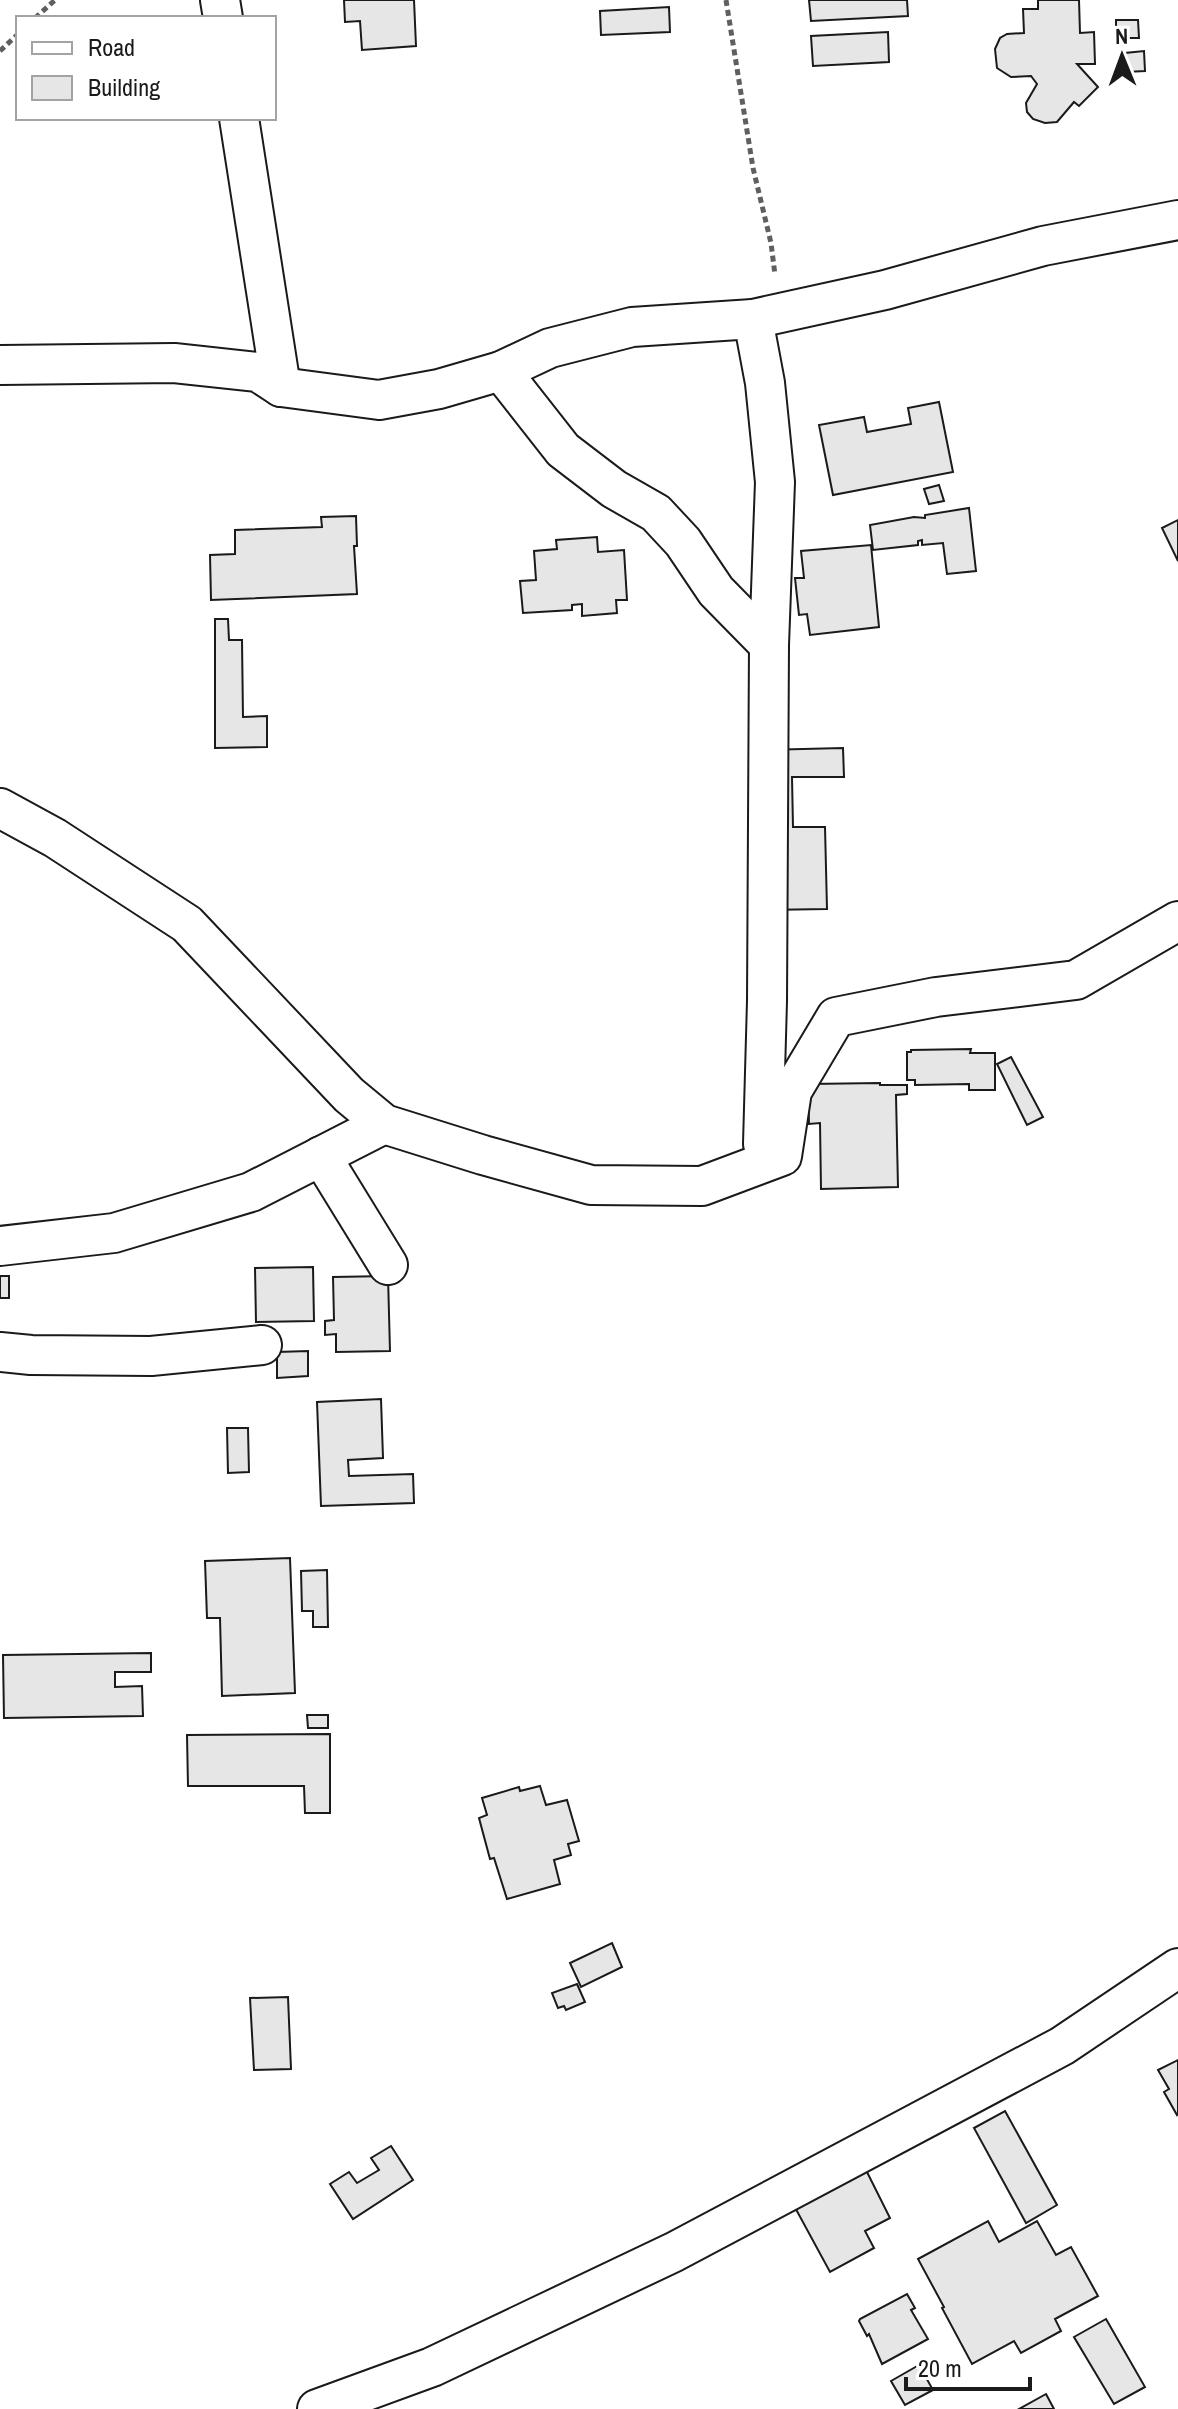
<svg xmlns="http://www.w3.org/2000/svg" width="1178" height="2409" font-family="'Archivo Narrow',sans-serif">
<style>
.building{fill:#e6e6e6;stroke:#1a1a1a;stroke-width:2}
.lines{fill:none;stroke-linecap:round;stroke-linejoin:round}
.street-casing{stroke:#1a1a1a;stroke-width:42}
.path{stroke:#5f5f5f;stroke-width:5;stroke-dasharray:6 4;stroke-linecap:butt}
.street{stroke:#fff;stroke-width:38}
</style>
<rect width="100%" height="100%" fill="#fff"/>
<g class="building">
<path d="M344,0H414L416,46L362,50L360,21L345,22Z"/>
<path d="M809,0H907L908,16L811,21Z"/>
<path d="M1038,0H1079L1080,33L1094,32L1095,64H1077L1098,87L1079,106L1074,102L1057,122L1045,123L1033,119L1027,112L1026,103L1037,84L1031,76L1011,77L997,68L995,49L1000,38L1007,34L1024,33L1023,9H1038Z"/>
<path d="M669,7L670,32L601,35L600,11Z"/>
<path d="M1116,20H1138L1139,38H1116Z"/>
<path d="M888,32L889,62L813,66L811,36Z"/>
<path d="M1144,51L1145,71L1126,72L1125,53Z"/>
<path d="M939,402L953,472L833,495L819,425L864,417L867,432L911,424L908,408Z"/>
<path d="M939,485L944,501L929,504L924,489Z"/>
<path d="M969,508L976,571L947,574L943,543L922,545V540L918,541V545L873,550L870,525L914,517L925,518V515Z"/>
<path d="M356,516L357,546H354L357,594L211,600L210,555L235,554V530L322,527L321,517Z"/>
<path d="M1178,520V561L1162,528Z"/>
<path d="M597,537L598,552L624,550L627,600H616L617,613L582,616V604L572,605V610L523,613L520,581L536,580L534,551L557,549L556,540Z"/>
<path d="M871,545L879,627L810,635L807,614L799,615L795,578H804L801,551Z"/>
<path d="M215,619H228L229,640H242L243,717L267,716V747L215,748Z"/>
<path d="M843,748L844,777H792L793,827H825L827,909L764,910L761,750Z"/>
<path d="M971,1049L970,1053H995V1090H969V1084L915,1085V1080H907V1052H911V1050Z"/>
<path d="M1011,1057L1043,1117L1027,1125L997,1064Z"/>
<path d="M880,1083V1085H907V1094L896,1095L898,1187L821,1189L820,1123L809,1124L808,1084Z"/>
<path d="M313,1267L314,1321L256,1322L255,1268Z"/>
<rect x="0" y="1276" width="9" height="22"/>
<path d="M388,1276L390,1351L336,1352V1334L325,1335V1321L334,1320L333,1277Z"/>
<path d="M308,1351V1376L277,1378V1352Z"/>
<path d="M381,1399L383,1458L348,1460L349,1476L413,1474L414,1503L321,1506L317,1402Z"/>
<path d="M227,1428H248L249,1472L228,1473Z"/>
<path d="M290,1558L295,1693L222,1696L220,1618H207L205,1561Z"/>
<path d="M327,1570L328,1627H313V1611H302L301,1571Z"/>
<path d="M151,1653V1672H115V1687L142,1686L143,1716L4,1718L3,1655Z"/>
<path d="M307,1715H328V1728H308Z"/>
<path d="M330,1734V1813H305L304,1786H188L187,1735Z"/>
<path d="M540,1786L546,1805L567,1800L579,1841L568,1844L571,1855L554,1860L560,1884L507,1899L494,1858L490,1859L479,1818L487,1815L482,1798L519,1787L520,1791Z"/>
<path d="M612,1943L622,1967L581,1987L570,1963Z"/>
<path d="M577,1984L585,2002L566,2010L564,2006L558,2008L552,1993Z"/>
<path d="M288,1997L291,2069L254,2070L250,1998Z"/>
<path d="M1178,2060V2114L1177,2115L1164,2092L1169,2089L1158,2070Z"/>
<path d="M1005,2111L1057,2205L1026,2223L974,2128Z"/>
<path d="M391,2146L413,2180L353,2219L330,2184L349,2172L357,2183L379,2170L371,2158Z"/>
<path d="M863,2164L890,2218L865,2231L874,2248L830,2272L792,2202Z"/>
<path d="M988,2221L999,2242L1037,2221L1056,2255L1071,2247L1098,2296L1055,2319L1061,2331L1021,2353L1014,2341L972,2364L942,2308L944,2307L918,2259Z"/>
<path d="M907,2294L915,2308L911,2310L928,2339L882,2364L869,2334L867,2336L859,2321L860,2319Z"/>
<path d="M1106,2319L1145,2387L1114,2404L1074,2337Z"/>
<path d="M919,2365L933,2390L905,2405L891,2381Z"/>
<path d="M1046,2394L1054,2409H1019Z"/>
</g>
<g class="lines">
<defs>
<g id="street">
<path d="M220,0L223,18"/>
<path d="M239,118L281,387"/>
<path d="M753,319L765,383L775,482L769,645L767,1001L763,1144"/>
<path d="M0,365L174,363L258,372L281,387L379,400L439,389L501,371L550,348L632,327L753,319L885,290L1043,246L1178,220"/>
<path d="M501,371L563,450L614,489L656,513L683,542L716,591L769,645"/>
<path d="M0,808L55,838L187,924L349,1095L384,1124L483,1155L591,1185L702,1186L782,1156L792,1091L836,1017L936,997L1076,980L1178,921"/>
<path d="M321,1156L388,1265"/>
<path d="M0,1246L114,1233L251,1192L384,1124"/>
<path d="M0,1352L31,1355L151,1356L262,1345"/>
<path d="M317,2409L432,2367L674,2252L1062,2046L1178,1968"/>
</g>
</defs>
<use href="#street" class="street-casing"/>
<g class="path">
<path d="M726,0L753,168L771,243L775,275"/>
<path d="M35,18L55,0"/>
<path d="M0,51L18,34"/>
</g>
<use href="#street" class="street"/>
</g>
<rect x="16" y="16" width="260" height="104" fill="#ffffff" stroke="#a3a3a3" stroke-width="2"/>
<rect x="32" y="42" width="40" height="12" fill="#ffffff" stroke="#a3a3a3" stroke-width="2"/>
<text x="88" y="56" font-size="24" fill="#1a1a1a">Road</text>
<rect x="32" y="76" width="40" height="24" fill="#e6e6e6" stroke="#a3a3a3" stroke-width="2"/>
<text x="88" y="96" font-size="24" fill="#1a1a1a">Building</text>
<g transform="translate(1122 56) rotate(359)" stroke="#ffffff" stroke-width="6" paint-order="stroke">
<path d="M0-6L14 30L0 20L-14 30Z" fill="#1a1a1a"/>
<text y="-12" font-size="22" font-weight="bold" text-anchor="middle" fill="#1a1a1a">N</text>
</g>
<path d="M906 2377v12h124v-12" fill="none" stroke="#1a1a1a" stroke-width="4"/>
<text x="918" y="2377" font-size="24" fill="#1a1a1a" stroke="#ffffff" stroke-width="6" paint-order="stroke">20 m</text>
</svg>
